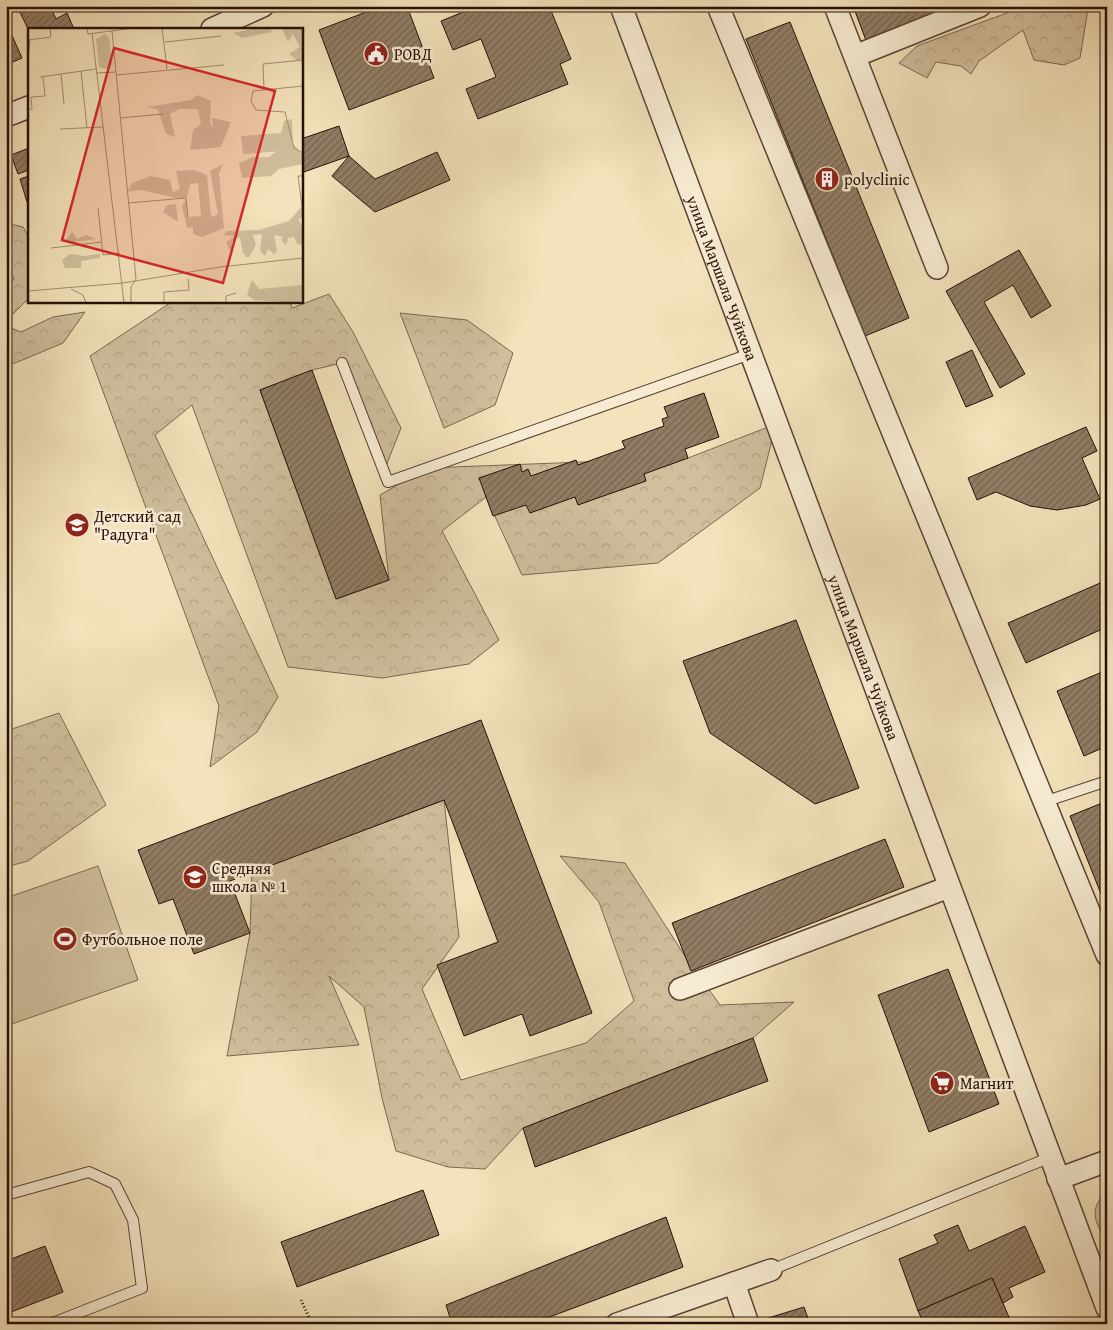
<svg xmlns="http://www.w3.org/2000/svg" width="1113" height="1330" font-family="'Gentium Book Plus',serif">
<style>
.green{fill:#d0be9d;stroke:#7c6752}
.forest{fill:url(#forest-crowns);stroke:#7c6752}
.building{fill:url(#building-hatch);stroke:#271008}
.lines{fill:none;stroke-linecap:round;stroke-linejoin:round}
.service-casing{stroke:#5a4435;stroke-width:12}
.minor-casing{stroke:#5a4435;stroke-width:24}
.path{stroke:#271008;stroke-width:3;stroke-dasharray:1 2.5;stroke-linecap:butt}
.service{stroke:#f7ecd3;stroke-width:10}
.minor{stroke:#f7ecd3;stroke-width:21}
.labels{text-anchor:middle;stroke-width:5;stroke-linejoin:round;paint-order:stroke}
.poi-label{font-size:16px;fill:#271008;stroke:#f7ecd3;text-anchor:start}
.street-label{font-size:16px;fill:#271008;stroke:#f7ecd3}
.inset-road{fill:none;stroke:#a18e73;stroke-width:1}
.view{fill:#d62828;fill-opacity:0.15;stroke:#d62828;stroke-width:2.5}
.inset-edge{fill:none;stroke:#271008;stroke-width:2.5}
</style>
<defs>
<pattern id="forest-crowns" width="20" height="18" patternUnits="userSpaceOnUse" patternTransform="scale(1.25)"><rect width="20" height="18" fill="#d0be9d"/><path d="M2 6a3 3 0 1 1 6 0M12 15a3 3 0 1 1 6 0" fill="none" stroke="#b3a286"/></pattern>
<pattern id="building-hatch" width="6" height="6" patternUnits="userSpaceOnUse" patternTransform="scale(1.25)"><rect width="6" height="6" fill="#917d65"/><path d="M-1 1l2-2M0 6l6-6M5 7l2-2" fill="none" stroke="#766551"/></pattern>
</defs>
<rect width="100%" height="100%" fill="#f3e2bb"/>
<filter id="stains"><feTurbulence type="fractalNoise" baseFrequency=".004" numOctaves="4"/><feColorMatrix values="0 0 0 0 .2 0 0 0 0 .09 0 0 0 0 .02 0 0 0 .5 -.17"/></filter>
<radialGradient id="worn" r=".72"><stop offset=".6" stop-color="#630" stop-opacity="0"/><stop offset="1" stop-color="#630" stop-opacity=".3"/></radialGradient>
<g class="green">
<path d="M98,866L138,980L6,1026V898Z"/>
<path d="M1107,1191V1245C1097,1222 1086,1212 1107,1191Z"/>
</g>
<g class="forest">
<path d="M1026,6H1061L1088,9L1080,58L1064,65L1034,60L1023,30L979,61L971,74L961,66L936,62L927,78L899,63L917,46Z"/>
<path d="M6,223L23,227L29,237V298L6,321V288L14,279L6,261Z"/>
<path d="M329,294L353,332L401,428L384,471L342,363L312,370L260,390L337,599L389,580L380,495L427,468L688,458L776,424L760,488L658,563L522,575L486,497L442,531L499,640L469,664L382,678L288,667L192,405L155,435L278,697L257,732L210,767L219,706L90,356L173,301H290L292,308Z"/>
<path d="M85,312L63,343L20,361L6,366V326L21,332L53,317Z"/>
<path d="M400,313L467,320L513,353L495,405L444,428Z"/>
<path d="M59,713L106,805L28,861L6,867V731Z"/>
<path d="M444,800L459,937L422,989L461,1080L586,1043L634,1001L599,902L560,856L625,863L685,956L720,1005L794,1002L753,1038L523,1128L485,1169L448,1167L396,1151L382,1098L364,1007L329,976L359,1045L227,1056L250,933L252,872Z"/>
</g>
<g class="building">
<path d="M17,6H50L56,19L67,13L74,29H29V31Z"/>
<path d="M382,6H407L434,78L349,110L319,30Z"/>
<path d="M478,6H549L571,59L560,64L568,84L478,119L466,89L496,77L481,39L453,50L441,21Z"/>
<path d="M853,6H959L867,43Z"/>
<path d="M1101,6H1107V21Z"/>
<path d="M6,22L22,58L6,65Z"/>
<path d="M790,22L909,318L865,336L746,39Z"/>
<path d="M339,126L349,156L301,173V139Z"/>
<path d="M29,148V170L18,174L11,155Z"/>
<path d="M437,152L450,180L375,212L332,176L349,156L375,179Z"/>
<path d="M29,176V202H27L20,179Z"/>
<path d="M1019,250L1051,306L1031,318L1013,285L984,302L1025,374L1000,388L946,291Z"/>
<path d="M972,350L993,396L966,407L946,362Z"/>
<path d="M312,370L389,580L336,599L260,390Z"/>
<path d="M704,393L719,437L685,449L688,458L644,474L646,481L578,505L575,497L530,513L526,505L493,516L479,478L520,464L522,472L528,469L531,476L576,460L578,465L625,448L622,441L664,426L662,419L668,417L664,407Z"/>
<path d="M1086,427L1097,451L1082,458L1100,499L1086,505L1057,510L1030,506L996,492L977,500L968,478Z"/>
<path d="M1107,580V627L1026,663L1008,623Z"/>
<path d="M796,620L859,788L815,804L710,733L683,661Z"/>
<path d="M1107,670V746L1084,756L1057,691Z"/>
<path d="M481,720L592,1013L530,1036L522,1014L464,1036L437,965L498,942L444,800L230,881L250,933L194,954L173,899L159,904L138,850Z"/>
<path d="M1107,801V909L1070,816Z"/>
<path d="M885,839L904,887L691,971L672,923Z"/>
<path d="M948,969L999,1104L929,1132L878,995Z"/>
<path d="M753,1038L768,1081L535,1167L523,1128Z"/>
<path d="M423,1190L439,1235L297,1287L281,1242Z"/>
<path d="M666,1217L683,1267L531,1324H452L446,1305Z"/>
<path d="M958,1225L969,1251L1025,1226L1045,1272L1009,1288L1013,1297L1003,1303L992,1278L918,1311L899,1259L938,1243L934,1235Z"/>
<path d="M45,1246L63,1292L6,1314V1261Z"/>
<path d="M992,1278L1012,1324H924L918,1311Z"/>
<path d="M804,1307L810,1324H767L765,1319Z"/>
</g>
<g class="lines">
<defs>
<g id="service">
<path d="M342,363L388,482L750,354"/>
<path d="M1044,802L1107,781"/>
<path d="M6,1195L89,1172L115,1184L133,1220L142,1288L50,1324"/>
<path d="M771,1270L1051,1157"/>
</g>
<g id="minor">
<path id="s1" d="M621,6L1107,1308"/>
<path d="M718,6L1107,955"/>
<path d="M835,6L937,268"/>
<path d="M212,29L263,6"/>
<path d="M855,56L980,6"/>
<path d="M6,116L29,107"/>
<path d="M680,989L949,887"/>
<path d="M1058,1179L1107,1161"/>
<path d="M734,1283L748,1324"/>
<path d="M617,1324L771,1270"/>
</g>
</defs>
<use href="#service" class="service-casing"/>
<use href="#minor" class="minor-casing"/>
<path class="path" d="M301,1300L312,1324"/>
<use href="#service" class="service"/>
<use href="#minor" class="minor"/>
</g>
<defs>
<symbol id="civic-disc" viewBox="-11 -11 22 22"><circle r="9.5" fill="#8f2418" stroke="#f7ecd3"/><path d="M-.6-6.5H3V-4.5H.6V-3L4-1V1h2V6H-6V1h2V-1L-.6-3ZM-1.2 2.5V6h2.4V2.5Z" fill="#fff"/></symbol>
<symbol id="building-disc" viewBox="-11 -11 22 22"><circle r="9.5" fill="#8f2418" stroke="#f7ecd3"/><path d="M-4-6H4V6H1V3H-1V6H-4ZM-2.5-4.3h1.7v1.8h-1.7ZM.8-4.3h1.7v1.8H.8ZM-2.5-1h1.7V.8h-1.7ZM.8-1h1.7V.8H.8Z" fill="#fff"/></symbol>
<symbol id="school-disc" viewBox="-11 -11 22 22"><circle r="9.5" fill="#8f2418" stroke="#f7ecd3"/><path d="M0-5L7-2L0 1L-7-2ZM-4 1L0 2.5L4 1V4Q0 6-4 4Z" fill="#fff"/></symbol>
<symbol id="stadium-disc" viewBox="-11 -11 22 22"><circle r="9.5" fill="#8f2418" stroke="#f7ecd3"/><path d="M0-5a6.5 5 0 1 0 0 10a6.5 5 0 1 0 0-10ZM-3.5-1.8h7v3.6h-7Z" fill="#fff"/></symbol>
<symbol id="supermarket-disc" viewBox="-11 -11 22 22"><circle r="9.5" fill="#8f2418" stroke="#f7ecd3"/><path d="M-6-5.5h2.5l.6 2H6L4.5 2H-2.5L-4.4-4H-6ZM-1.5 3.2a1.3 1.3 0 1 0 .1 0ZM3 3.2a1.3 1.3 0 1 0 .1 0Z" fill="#fff"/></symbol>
</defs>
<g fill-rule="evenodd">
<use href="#civic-disc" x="362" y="40" width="28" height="28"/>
<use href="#building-disc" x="813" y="165" width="28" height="28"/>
<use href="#school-disc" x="63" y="511" width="28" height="28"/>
<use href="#school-disc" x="181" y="863" width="28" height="28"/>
<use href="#stadium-disc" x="51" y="925" width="28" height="28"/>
<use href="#supermarket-disc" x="928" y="1069" width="28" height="28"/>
</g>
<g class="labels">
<g class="poi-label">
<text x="394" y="60">РОВД</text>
<text x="844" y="185">polyclinic</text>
<text x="94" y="522">Детский сад<tspan x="94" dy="18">"Радуга"</tspan></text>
<text x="212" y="874">Средняя<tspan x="212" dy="18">школа № 1</tspan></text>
<text x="82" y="945">Футбольное поле</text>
<text x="960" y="1089">Магнит</text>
</g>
<g class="street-label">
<text dy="6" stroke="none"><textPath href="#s1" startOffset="290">улица Маршала Чуйкова</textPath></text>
<text dy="6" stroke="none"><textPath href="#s1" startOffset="695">улица Маршала Чуйкова</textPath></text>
</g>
</g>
<g transform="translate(28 28)">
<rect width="275" height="275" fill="#f3e2bb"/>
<path d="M77,6L81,10L84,37L78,41L71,39L68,11ZM253,105L254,123L215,126L213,108Z" fill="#d0be9d"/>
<path d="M229,0H242L244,4L214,10L205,5ZM254,0H275V31L270,33L261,26L272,19L265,6L260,14ZM170,67L183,73L182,95L185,100L184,90L203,94L193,119L162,122L165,102L173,96L170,81H151L142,86L147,109L138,106L130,82L119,79L163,72ZM264,91L265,116L275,127V136L251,141L243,148L214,150L211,135L225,129H241L249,123L256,93ZM195,136L191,145L196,200L174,209L165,206V199L159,200L154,178L158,172L160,189L173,188L170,155L162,156L159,169L152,171L113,162L99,164L104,155L122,148L142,152L145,164L152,161L148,143L166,142L179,147L183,189L190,186L182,143ZM148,176L150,194L135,184L139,177ZM275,177V188L271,192L275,201L274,217L269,216L266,209L260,210L258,217L253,212L255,209L246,207L249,224L246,226L240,221L237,228L232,223L234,206L225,207L228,217L220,230L215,225L212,209L204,214V223L201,221L198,214L207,208L195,207L199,203L231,202L261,193ZM44,204L49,211L58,207L68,211L46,214L38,212ZM42,226L56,228L72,226V230L53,233V240H37L34,232ZM224,252L231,261L275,257V269L271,275L226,272L219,267Z" fill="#d0be9d"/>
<path class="inset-road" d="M59,0L60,6L106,0M134,0L139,41M84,3L108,251M64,5L96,275M0,12L23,9L22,0M137,14L193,8M0,31L2,12M53,43L59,100M68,45L88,44M33,46L36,76M88,47L196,37M12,49L68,41M275,58L225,63L223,73L228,82L257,84L266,120L275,125M236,62L235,36L275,32M0,82L4,81L3,69L17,68L15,48M92,90L135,86M32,101L75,99M275,148H270L275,185M100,175L158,170L160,189M70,180L75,227L92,225M23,220L74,214M43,261L55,267L58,275M0,263L95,255L192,239L275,230M103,275V259L108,251M136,275V264L161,262L160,251M198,275V268L208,265"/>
<path class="view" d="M86,20L247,63L195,255L34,212Z"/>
<rect width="275" height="275" class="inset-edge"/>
</g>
<rect width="1113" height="1330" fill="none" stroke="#f3e2bb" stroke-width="25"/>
<rect x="8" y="8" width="1098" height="1315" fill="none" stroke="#271008" stroke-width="2.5"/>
<rect x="12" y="12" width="1088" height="1305" fill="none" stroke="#271008"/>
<rect width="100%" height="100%" filter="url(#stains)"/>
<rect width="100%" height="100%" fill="url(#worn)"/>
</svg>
